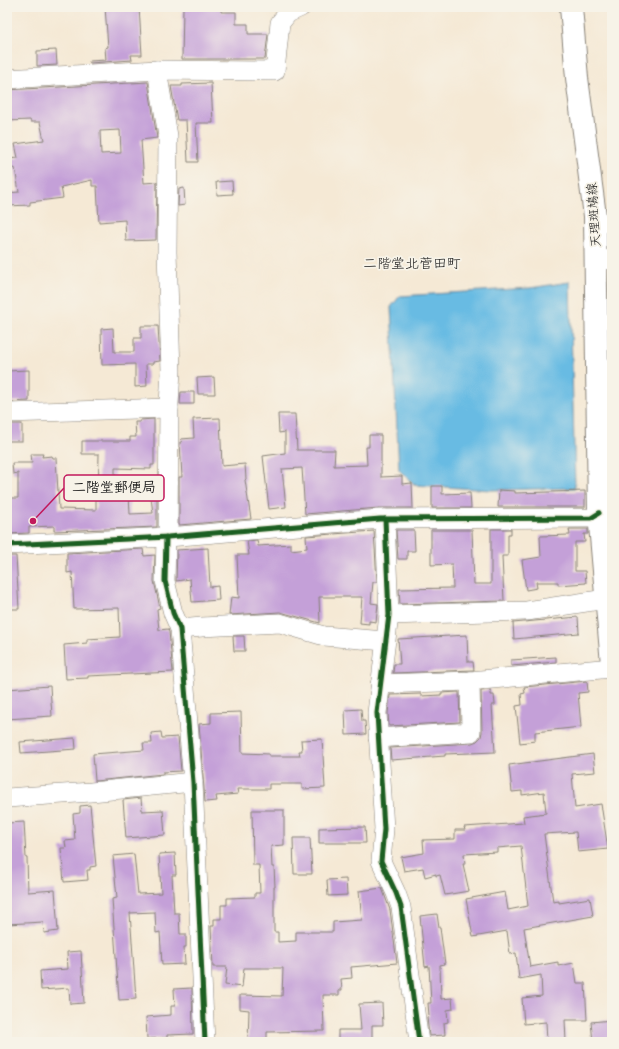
<svg xmlns="http://www.w3.org/2000/svg" width="619" height="1049" font-family="Dekko,'Klee One',sans-serif">
<style>
.water{fill:#67bbe3;stroke:#426c80}
.building{fill:#c4a0d8;fill-rule:evenodd}
.lines{fill:none;stroke-linecap:round;stroke-linejoin:round}
.minor-casing{stroke:#888278;stroke-width:20}
.major-casing{stroke:#888278;stroke-width:24}
.minor{stroke:#fff;stroke-width:19}
.major{stroke:#fff;stroke-width:22}
.cycleway-casing{stroke:#f7f3e8;stroke-width:8}
.cycleway{stroke:#1b5e20;stroke-width:5}
.labels{text-anchor:middle;stroke-width:3.5;stroke-linejoin:round;paint-order:stroke}
.street-label{font-size:13px;fill:#1c1c1c;stroke:#f7f3e8}
.neighbourhood-label{font-size:14px;fill:#1c1c1c;stroke:#f7f3e8}
.leader{fill:none;stroke:#c2185b;stroke-width:1.5}
.callout-dot{fill:#c2185b;stroke:#f7f3e8;stroke-width:1.5}
.callout{fill:#f7f3e8;stroke:#c2185b;stroke-width:1.5}
.callout-label{font-size:14px;text-anchor:middle;font-weight:bold;fill:#1c1c1c}
</style>
<rect width="100%" height="100%" fill="#f7f3e8"/>
<filter id="ink" filterUnits="userSpaceOnUse"><feTurbulence type="fractalNoise" baseFrequency=".025" numOctaves="2"/><feDisplacementMap in="SourceGraphic" scale="8" xChannelSelector="R" yChannelSelector="G"/><feConvolveMatrix kernelMatrix="1 2 1 2 8 2 1 2 1" color-interpolation-filters="sRGB"/></filter>
<filter id="wash" filterUnits="userSpaceOnUse"><feTurbulence type="fractalNoise" baseFrequency=".012" numOctaves="4" result="noise"/><feDisplacementMap in="SourceGraphic" scale="16" xChannelSelector="R" yChannelSelector="G"/><feGaussianBlur stdDeviation="0.9" result="paint"/><feColorMatrix in="noise" values="0 0 0 0 0 0 0 0 0 0 0 0 0 0 0 0 0 1.4 0 .05"/><feComposite in="paint" operator="in"/></filter>
<g filter="url(#wash)">
<rect width="100%" height="100%" fill="#f5e9d5"/>
<path class="water" d="M570,282L575,488L491,490L415,485L399,470L391,307L400,296L530,288Z"/>
<g id="blocks">
<g class="building">
<path d="M105,7H139L142,55H131L132,60L90,63L89,61L106,60L105,48L108,47Z"/>
<path d="M183,7L221,8V12H236V24H248V34H268L265,59H182Z"/>
<path d="M56,50L57,65L37,66V51Z"/>
<path d="M148,82L157,138L141,140L144,183L157,182L156,240L126,241L125,220L99,222L97,186H92V180L61,187L63,198L30,202V205L7,206V193L19,192L15,168L7,169V159L18,158L15,144L44,140L40,122H31L30,120L7,121V90ZM120,130L121,153L101,154L100,131Z"/>
<path d="M211,83L213,123H196L198,162H188L186,120H177L171,86H182V84Z"/>
<path d="M232,181L233,194L217,195L216,182Z"/>
<path d="M184,188L185,205L178,206L179,189Z"/>
<path d="M141,326H158L160,361L153,362V364H146L147,386L135,387V364L102,365L101,329L113,328L114,352H134V338H141Z"/>
<path d="M29,370V401L7,402V371Z"/>
<path d="M214,377L215,394H198L197,378Z"/>
<path d="M181,392H194V404H180Z"/>
<path d="M278,414H295L297,450H335L334,466L367,465L366,447H369V435H381V477L402,476V484L412,483L413,508H379L305,514L302,468L282,469L286,507L269,509L263,456L285,453V432L279,433Z"/>
<path d="M220,418L222,466L245,464L246,479L245,480L251,519L179,525V477H182L180,442H182L181,439L194,438L193,419Z"/>
<path d="M154,419V465H151V469L115,468V495H129L130,514L153,513L151,498H157V527L54,531V526L29,527V533L7,534V498H18V473L13,474L12,463H32L31,454H43L42,457L52,456L53,458H56L59,509L96,510V499H98L99,454H82V441H130V437H136L135,422H140V420Z"/>
<rect x="8" y="424" width="14" height="17"/>
<path d="M432,486H442V494L470,493L471,508H432Z"/>
<path d="M499,490L515,491V493L585,491V507H498Z"/>
<path d="M491,529H511V534H508V556H502L504,601L400,604L399,589L453,588L452,564L431,565V530H472L474,584H491Z"/>
<path d="M569,529H588V534H584L585,542H575V571H585L586,583L558,585V582H536L537,588L526,590L522,560L541,557L540,536L570,535Z"/>
<path d="M396,530H414L415,551H407V559H398Z"/>
<path d="M374,531L377,582H373L371,603L378,604L376,622L369,621V624L360,623L362,597H319L320,623L280,612L229,615L231,597L239,598L237,555H249L247,541L257,540L258,546L291,544V550L307,548L306,536Z"/>
<path d="M208,548L210,587L218,586L219,600L192,602L190,579L176,581L177,550Z"/>
<path d="M143,549L144,556L155,555L154,581L160,608L157,609L159,630L168,629L169,632L173,672L88,676V678L66,679L64,645L87,643V639L120,637L119,608L74,609L72,572L67,573V553Z"/>
<path d="M7,556H16L19,609H8Z"/>
<path d="M578,617L579,633L514,639L513,623Z"/>
<path d="M467,635L468,662H473L474,670L393,673L394,664H400L398,639Z"/>
<path d="M233,636H244L245,651H234Z"/>
<path d="M556,657V662L511,666V660Z"/>
<path d="M587,681L588,692L578,693L581,727L535,732V741L520,743L516,706L522,705L521,694L525,693L524,687Z"/>
<path d="M50,686L52,716L7,719V689Z"/>
<path d="M491,690V695H494L495,705H492L495,752L445,754V756L391,760L390,748L472,743L477,741L481,737L482,732L481,691Z"/>
<path d="M459,692L460,722L389,726L388,713L390,695L421,694V696L441,695V693Z"/>
<path d="M361,709L362,721H365L366,734L346,735L345,710Z"/>
<path d="M241,712L242,753L269,754V756H300L299,751H302L301,740L322,739L325,788L302,789V784H269V789H237L238,794L216,796L217,801L205,802L199,724L211,723V713Z"/>
<path d="M161,732L162,738L178,737L181,771L163,772V774L95,781L93,754L144,750L143,743H152L151,733Z"/>
<path d="M75,738L76,749L21,753L20,742Z"/>
<path d="M593,754L595,772L572,774L575,808L601,804L608,849L578,852L576,832L544,834L553,902L559,901V903L590,898L593,916L524,928L530,967L558,962V966L574,963L577,983H585L587,1020H565L566,1042H547L546,1022L524,1024L522,998L542,996L541,975L519,979L516,953L510,954L507,931L473,937L466,899L505,892L508,910L528,906L521,846L497,848V852L464,854L465,864H463L469,891L445,895L440,875L436,876V874L425,877L423,868L404,871L401,857L424,853L423,840L455,839V830H465L464,827L524,823L523,816L546,813L544,792L522,795V791L512,792L509,765Z"/>
<path d="M141,798L142,811L163,810L165,835L126,838L123,800Z"/>
<path d="M90,805L96,866L90,867V870H87L88,880L64,882L61,848H66L65,841L75,840L73,814L80,813V806Z"/>
<path d="M252,810H284V845L271,846L272,867H274L275,887H274V932H278V942L296,941V932H333V922L362,920L359,891L382,888L390,910L397,963L351,967L352,978L341,979L342,990H339V995H323L324,1031L267,1032V1042H248L249,1010L240,1009V995L282,996L283,968H244L242,987L225,985L227,967H213L211,926H214V919H221V905H227V898L255,897V893H260L259,865H253Z"/>
<path d="M24,822L26,858H27L28,892L55,890L58,931L44,933L43,922L7,924V823Z"/>
<path d="M365,827L366,843H319V828Z"/>
<path d="M293,838H310L312,874H294Z"/>
<path d="M175,853L176,875H172L174,913H179L180,934H186V947H184L185,964L162,965L160,932L156,933L155,912L130,913L136,999L119,1000L112,899L117,898L113,856L134,854L138,894L161,893L159,854Z"/>
<path d="M346,879L347,895L328,896L327,880Z"/>
<path d="M437,914L439,928H440L445,964L440,965L441,999L452,998L453,1009L447,1010L448,1022L444,1023L445,1035L429,1036L427,1017L429,1016L428,1003H431L429,966L425,967L420,916Z"/>
<path d="M81,951L84,1003L70,1004L69,988L41,990L40,971L68,969L67,952Z"/>
<path d="M192,988L193,1034L167,1035V1038L147,1039L146,1017L171,1015V1006H175L174,989Z"/>
<path d="M382,1003L383,1025H372V1042H338V1030H361L359,1004Z"/>
<path d="M612,1020V1042H593L591,1022Z"/>
</g>
</g>
</g>
<g filter="url(#ink)">
<use href="#blocks" fill-opacity="0" stroke="#888278" stroke-width="1"/>
<g class="lines">
<defs>
<g id="minor">
<path d="M157,70L168,136L167,252L171,371L169,404L168,537"/>
<path d="M7,79L157,70L275,71L280,23L288,13L301,7"/>
<path d="M596,259L612,260"/>
<path d="M7,413L169,408"/>
<path d="M385,519L389,615L377,713L384,829L381,861L396,893L401,907L419,1042"/>
<path d="M166,537L165,581L173,613L180,629L193,782L205,1042"/>
<path d="M7,545L168,537L380,519L591,518L599,513"/>
<path d="M389,615L527,611L606,599"/>
<path d="M180,629L202,627L280,623L324,636L385,641"/>
<path d="M380,684L470,681L612,668"/>
<path d="M378,738L471,732L470,681"/>
<path d="M7,798L91,792L193,782"/>
</g>
<path id="major" d="M571,7L577,78L595,216L599,513L612,664"/>
</defs>
<use href="#minor" class="minor-casing"/>
<use href="#major" class="major-casing"/>
<use href="#minor" class="minor"/>
<use href="#major" class="major"/>
<defs>
<g id="cycleway">
<path d="M385,519L389,615L377,713L384,829L381,861L396,893L401,907L419,1042"/>
<path d="M166,537L165,581L173,613L180,629L193,782L205,1042"/>
<path d="M7,545L168,537L380,519L591,518L599,513"/>
</g>
</defs>
<use href="#cycleway" class="cycleway-casing"/>
<use href="#cycleway" class="cycleway"/>
</g>
</g>
<g class="labels">
<g class="street-label">
<text transform="translate(593 215) rotate(-94)" y="5">天理斑鳩線</text>
</g>
<g class="neighbourhood-label">
<text x="412" y="268">二階堂北菅田町</text>
</g>
</g>
<path class="leader" d="M33 521L64 488"/>
<circle class="callout-dot" cx="33" cy="521" r="4"/>
<rect class="callout" x="64" y="475" width="100" height="26" rx="4"/>
<g class="callout-label">
<text x="114" y="492">二階堂郵便局</text>
</g>
<rect width="619" height="1049" fill="none" stroke="#f7f3e8" stroke-width="24"/>
</svg>
